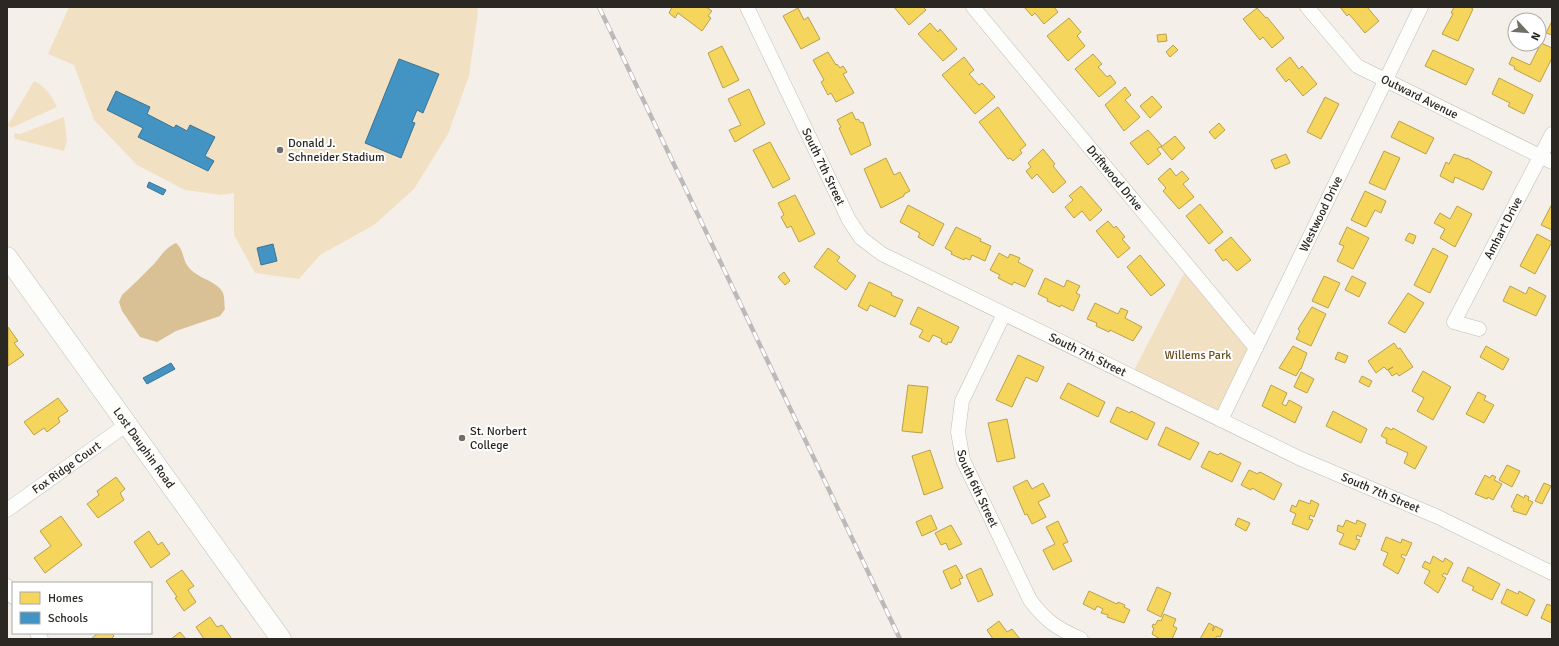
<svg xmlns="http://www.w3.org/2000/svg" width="1559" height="646" font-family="Signika,sans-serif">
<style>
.green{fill:#f2e0c3}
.water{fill:#dac095}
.homes{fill:#f6d55c;stroke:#b9a14b}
.schools{fill:#4393c3;stroke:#3c7393}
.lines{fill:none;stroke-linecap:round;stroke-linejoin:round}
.minor-casing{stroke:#c0bdb8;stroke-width:15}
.secondary-casing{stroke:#c0bdb8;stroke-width:21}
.minor{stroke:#fdfdfc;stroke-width:14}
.secondary{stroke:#fdfdfc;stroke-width:20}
.rail-casing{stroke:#bcbab9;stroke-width:4.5}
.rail{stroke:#fff;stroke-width:3;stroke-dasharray:9;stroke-linecap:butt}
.poi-dot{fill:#716e68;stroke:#fff;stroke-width:1.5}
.labels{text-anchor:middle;stroke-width:4;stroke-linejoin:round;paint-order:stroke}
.street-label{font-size:12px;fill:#2b2823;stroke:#fff}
.poi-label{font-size:12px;fill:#2b2823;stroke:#fff;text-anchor:start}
.park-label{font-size:12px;fill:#674e21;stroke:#fff}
</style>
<rect width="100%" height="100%" fill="#f4f0e9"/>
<g class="green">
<path d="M69,7H477L478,12L469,76L448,134L414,189L374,225L320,255L299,279L255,273L234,235V193L221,195L185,190L137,165L94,120L74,65L48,54Z"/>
<path d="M34,81C46,87 51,95 57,107L11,128L8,125Z"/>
<path d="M64,117L67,140L64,151L15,139L14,133L20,134Z"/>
<path d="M1188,266L1256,348L1221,420L1131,376Z"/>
</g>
<path class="water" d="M176,243C184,250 182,257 187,265C195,278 215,280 222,291C225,295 224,304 225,309L220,316L176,331L157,342L140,337L122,311L119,302L122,295C133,285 143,275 154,264C161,256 165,248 176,243Z"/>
<g class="homes">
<path d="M672,7H706L712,11L708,16L711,18L702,31L678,13L675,18L669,13Z"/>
<path d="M894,7H923L926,10L909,25Z"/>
<path d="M1024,7H1054L1058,12L1044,24L1035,13L1032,16Z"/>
<path d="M1340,7H1367L1379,21L1365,33L1349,14L1347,16Z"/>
<path d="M1454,7H1470L1473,9L1458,41L1442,34L1453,14L1451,13Z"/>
<path d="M798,8L804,20L808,17L820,39L801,49L783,16Z"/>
<path d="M1257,8L1266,18L1267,17L1284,38L1272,48L1263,37L1260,40L1243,19Z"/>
<path d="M1069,18L1081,32L1077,36L1085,46L1068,61L1047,36Z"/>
<path d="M1552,21V35L1546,33Z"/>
<path d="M930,23L938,32L940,29L957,49L943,61L918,34Z"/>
<path d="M1166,34L1167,41L1158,42L1157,35Z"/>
<path d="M1541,43L1552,48V58L1540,82L1514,69L1515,67L1509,64L1512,57L1530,65Z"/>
<path d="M1173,45L1178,50L1170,57L1166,52Z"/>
<path d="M722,46L739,80L723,88L708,53Z"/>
<path d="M1433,50L1474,69L1466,85L1425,66Z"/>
<path d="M828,52L836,65L837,64L840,68L843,66L847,72L843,74L854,93L836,102L831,93L828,95L821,82L824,80L813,60Z"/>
<path d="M1093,54L1102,64L1098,67L1107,77L1110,75L1116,83L1099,97L1075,69Z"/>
<path d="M964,57L974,70L969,74L979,85L982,83L995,97L975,114L942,75Z"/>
<path d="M1290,57L1299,69L1302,66L1317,84L1303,96L1289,79L1286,82L1276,69Z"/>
<path d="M1499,78L1533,95L1524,114L1508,106L1510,103L1492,94Z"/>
<path d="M1125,87L1131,95L1125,100L1140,117L1124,131L1105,105Z"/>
<path d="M749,89L765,124L735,142L729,130L741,125L728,99Z"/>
<path d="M1152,96L1162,107L1150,118L1140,106Z"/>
<path d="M1325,97L1339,104L1321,139L1307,132Z"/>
<path d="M998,107L1026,145L1020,150L1022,153L1013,161L1010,158L1008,159L979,122Z"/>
<path d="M852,112L856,120L858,119L861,123L863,122L871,145L851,155L839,128L841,127L837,120Z"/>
<path d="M1399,121L1434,138L1426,154L1391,137Z"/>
<path d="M1219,123L1225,130L1215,139L1209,132Z"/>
<path d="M1148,130L1162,146L1157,149L1161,154L1148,165L1130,143Z"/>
<path d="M1175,136L1185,148L1172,160L1161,147Z"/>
<path d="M770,142L790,179L773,188L753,150Z"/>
<path d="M1043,149L1055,164L1053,166L1066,182L1053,193L1037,174L1032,179L1026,171L1031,167L1028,163Z"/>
<path d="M1384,151L1400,158L1385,190L1369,183Z"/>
<path d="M1286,154L1290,163L1275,169L1271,160Z"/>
<path d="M1454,154L1467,159V158L1492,172L1483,190L1455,177L1453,183L1440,176L1446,162L1449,164Z"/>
<path d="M886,158L894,175L900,172L910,191L904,194V196L881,208L864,169Z"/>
<path d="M1170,168L1176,176L1182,171L1189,179L1183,184L1194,197L1179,209L1163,191L1166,188L1158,179Z"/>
<path d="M1081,186L1102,210L1090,221L1082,211L1074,218L1065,207L1073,200L1069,196Z"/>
<path d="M1365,191L1386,201L1381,213L1375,210L1366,227L1351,220Z"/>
<path d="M795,195L815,234L799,242L791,226L787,228L781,217L784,215L778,203Z"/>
<path d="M1200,204L1223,232L1209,244L1186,216Z"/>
<path d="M1552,204V230L1541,225Z"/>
<path d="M908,205L944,224L933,246L918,237L920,233L900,222Z"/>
<path d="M1457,206L1472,214L1455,247L1440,238L1445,229L1434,223L1440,213L1450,219Z"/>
<path d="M1108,221L1114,228L1116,226L1125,237L1122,239L1130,248L1118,258L1096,231Z"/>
<path d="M956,227L981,239L980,241L991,246L985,261L972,255L970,260L965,258L964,260L951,254L952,252L945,248Z"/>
<path d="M1347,227L1369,238L1353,269L1337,261L1344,246L1339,244Z"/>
<path d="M1409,233L1416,236L1413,244L1405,240Z"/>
<path d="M1537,234L1552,242L1535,274L1520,266Z"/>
<path d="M1231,237L1251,260L1237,271L1226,259L1223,261L1215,250Z"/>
<path d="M828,248L840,257L837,261L856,276L846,290L814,267Z"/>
<path d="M1433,248L1448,256L1430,293L1414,285Z"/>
<path d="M999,253L1008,258L1010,254L1020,258L1018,262L1033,270L1025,287L1014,282L1012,285L998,278L1000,275L990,270Z"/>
<path d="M1140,255L1165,285L1151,296L1127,267Z"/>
<path d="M784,272L790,281L785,285L778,277Z"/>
<path d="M1324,276L1340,283L1328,308L1312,301Z"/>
<path d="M1352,276L1366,283L1359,297L1345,290Z"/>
<path d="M1045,278L1064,287L1067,280L1080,286L1076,293L1080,295L1073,311L1061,305L1060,307L1047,301L1048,299L1038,294Z"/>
<path d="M869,282L892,293L891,295L903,300L895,317L870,305L867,311L858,306Z"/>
<path d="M1510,286L1526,294L1529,287L1546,296L1536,316L1503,301Z"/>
<path d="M1408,293L1424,303L1405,333L1388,323Z"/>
<path d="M1095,303L1118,314L1121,308L1128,311L1125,318L1142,327L1133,341L1110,330L1109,332L1096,326L1097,323L1087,319Z"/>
<path d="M918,307L959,327L951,343L948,342L947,345L941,342L942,339L933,335L929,342L919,337L923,330L910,324Z"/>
<path d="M1312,307L1326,314L1311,346L1296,339L1300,331L1298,329Z"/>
<path d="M8,327L18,341L14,343L24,355L8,366Z"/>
<path d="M1394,343L1398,349L1400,348L1413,367L1399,376L1397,373L1392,376L1388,370L1393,367L1387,370L1384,367L1376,373L1368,361Z"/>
<path d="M1293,346L1307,353L1301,369H1300L1296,376L1279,368Z"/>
<path d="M1486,346L1509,359L1503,370L1480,357Z"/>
<path d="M1338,352L1348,356L1345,363L1335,359Z"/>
<path d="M1018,355L1044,367L1037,382L1026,377L1012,407L996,400Z"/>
<path d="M1423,371L1451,387L1433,420L1417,411L1424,398L1412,391Z"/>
<path d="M1301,372L1314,379L1307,393L1294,387Z"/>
<path d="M1362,376L1372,381L1369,387L1359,382Z"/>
<path d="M1068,383L1105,402L1098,417L1060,398Z"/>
<path d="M908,385L928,387L922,433L902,431Z"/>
<path d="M1271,385L1287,393L1282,404L1286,406L1289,400L1302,407L1295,423L1262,406Z"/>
<path d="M1478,392L1486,396L1484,400L1494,405L1484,423L1466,414Z"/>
<path d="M58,398L68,411L58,418L60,422L47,432L44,428L34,435L24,422Z"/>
<path d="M1117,407L1130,413L1131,411L1155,423L1147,440L1110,422Z"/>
<path d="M1333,411L1367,429L1361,443L1326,426Z"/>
<path d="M1007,419L1015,458L997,462L988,423Z"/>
<path d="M1166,427L1199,443L1190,460L1158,445Z"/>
<path d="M1386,427L1392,430L1393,428L1427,447L1415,469L1404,463L1408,453L1386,443L1387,439L1381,436Z"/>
<path d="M930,450L943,488L924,495L912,456Z"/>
<path d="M1209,451L1218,455L1220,453L1241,463L1232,482L1201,467Z"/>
<path d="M1507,465L1520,471L1512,487L1499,480Z"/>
<path d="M1249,470L1258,474L1259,472L1262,473L1282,484L1274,500L1252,488L1251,490L1241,485Z"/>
<path d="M1485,475L1490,478L1492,475L1496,477L1494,480L1502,484L1493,500L1488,497L1487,499L1475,494Z"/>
<path d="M116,477L125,489L120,493L124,500L98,518L87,504L99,495L97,491Z"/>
<path d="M1027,480L1032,489L1043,483L1050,496L1038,502L1046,517L1032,524L1027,514L1025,515L1013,487Z"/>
<path d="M1544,483L1551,486L1542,504L1535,501Z"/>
<path d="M1517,494L1524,498L1525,495L1529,497L1528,500L1533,502L1526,515L1513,511L1514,509L1511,507Z"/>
<path d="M1299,500L1310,504L1311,500L1319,504L1314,517L1310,515L1309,519L1313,520L1308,530L1292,524L1296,514L1290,511L1292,505L1296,507Z"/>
<path d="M931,515L937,529L922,536L916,522Z"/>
<path d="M61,516L82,545L45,573L34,558L51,546L40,531Z"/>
<path d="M1238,518L1250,523L1246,531L1235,525Z"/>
<path d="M1346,520L1356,524L1357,520L1366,524L1361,537L1357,535L1356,539L1360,540L1355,550L1339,544L1344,534L1337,531L1338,525L1343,527Z"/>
<path d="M1058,521L1068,542L1063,544L1072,561L1053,570L1043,550L1055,544L1046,527Z"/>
<path d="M951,525L962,544L949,550L946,543L941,545L935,533Z"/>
<path d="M149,531L158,545L162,542L170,554L151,568L134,542Z"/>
<path d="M1386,537L1401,543L1402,539L1412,543L1406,556L1402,554L1401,557L1405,559L1398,574L1383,565L1388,553L1381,550Z"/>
<path d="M1433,556L1443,562L1445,558L1453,563L1447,575L1444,573L1442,576L1446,578L1438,593L1424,583L1430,571L1422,567L1425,561L1430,564Z"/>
<path d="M956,565L963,578L959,579L961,584L951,589L943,571Z"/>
<path d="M1468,567L1500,584L1492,600L1472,590L1474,587L1462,581Z"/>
<path d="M981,568L993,595L978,602L966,575Z"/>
<path d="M182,570L194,586L188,590L196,602L184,611L175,598L177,597L166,581Z"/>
<path d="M1157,587L1171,593L1161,617L1147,610Z"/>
<path d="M1507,589L1518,594L1519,591L1535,600L1527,616L1501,603Z"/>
<path d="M1089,591L1117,604L1118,602L1125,605L1124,607L1130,610L1124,623L1107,617L1108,615L1101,613L1103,609L1097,606L1095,610L1083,604Z"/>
<path d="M1547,604L1552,606V623L1541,618Z"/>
<path d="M1164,614L1176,619L1173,626L1177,628L1172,639H1160L1152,634L1154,628L1152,627L1153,624L1155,625L1158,620L1161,621Z"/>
<path d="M210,617L217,627L222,625L232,639H204L196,627Z"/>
<path d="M999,621L1007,632L1012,629L1020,639H993L987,630Z"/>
<path d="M1209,623L1214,626L1212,630L1213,631L1215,626L1223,630L1220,637L1217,636L1215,639H1200Z"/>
<path d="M180,632L186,639H171Z"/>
<path d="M98,633H112L114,636L111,639H91Z"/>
</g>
<g class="schools">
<path d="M399,59L439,74L423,113L417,110L412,122L415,123L401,158L365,143Z"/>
<path d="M116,91L150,107L147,114L174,128L176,125L187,131L190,125L215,137L205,156L214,161L208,171L138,137L143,128L107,110Z"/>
<path d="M149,182L166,190L163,195L147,187Z"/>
<path d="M273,244L277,261L261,265L257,248Z"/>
<path d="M171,363L175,369L147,384L143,378Z"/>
</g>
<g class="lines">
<defs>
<g id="minor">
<path id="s1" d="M747,7L849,220L861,238L882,254L1299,458L1438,517L1552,573"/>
<path id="s2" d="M973,7L1256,348"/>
<path id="s3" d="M1307,7L1357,66L1552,162"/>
<path id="s4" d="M1004,314L962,401L958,432L963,460L1030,600C1046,621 1056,628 1081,639"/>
<path id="s5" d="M1479,329L1454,322L1552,134"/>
<path id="s6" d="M1221,420L1421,7"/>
<path id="s7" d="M7,510L126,425"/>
<path d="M7,586L13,597"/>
<path d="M37,633L41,639"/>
</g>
<g id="secondary">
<path id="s8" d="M7,257L281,639"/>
</g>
</defs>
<use href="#minor" class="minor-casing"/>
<use href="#secondary" class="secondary-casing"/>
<use href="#minor" class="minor"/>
<use href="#secondary" class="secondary"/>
<defs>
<path id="rail" d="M599,7L900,639"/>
</defs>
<use href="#rail" class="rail-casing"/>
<use href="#rail" class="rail"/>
</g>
<g class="poi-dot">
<circle cx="280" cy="150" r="4"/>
<circle cx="462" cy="438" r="4"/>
</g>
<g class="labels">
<g class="street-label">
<text dy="4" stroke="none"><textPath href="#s3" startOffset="147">Outward Avenue</textPath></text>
<text dy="4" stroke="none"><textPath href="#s1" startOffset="177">South 7th Street</textPath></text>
<text dy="4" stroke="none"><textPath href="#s2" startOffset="222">Driftwood Drive</textPath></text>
<text dy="4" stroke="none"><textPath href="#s6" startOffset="229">Westwood Drive</textPath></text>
<text dy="4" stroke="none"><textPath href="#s5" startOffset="132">Amhart Drive</textPath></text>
<text dy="4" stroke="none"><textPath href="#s1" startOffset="513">South 7th Street</textPath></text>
<text dy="4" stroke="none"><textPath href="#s8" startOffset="235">Lost Dauphin Road</textPath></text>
<text dy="4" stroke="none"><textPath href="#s7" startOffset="73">Fox Ridge Court</textPath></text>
<text dy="4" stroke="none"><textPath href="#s4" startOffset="188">South 6th Street</textPath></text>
<text dy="4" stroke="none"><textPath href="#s1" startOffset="837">South 7th Street</textPath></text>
</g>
<g class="poi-label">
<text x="288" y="147">Donald J.<tspan x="288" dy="14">Schneider Stadium</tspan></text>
<text x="470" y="435">St. Norbert<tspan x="470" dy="14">College</tspan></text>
</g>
<g class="park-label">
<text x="1198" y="359">Willems Park</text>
</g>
</g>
<rect width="1559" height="646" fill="none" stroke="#2b2823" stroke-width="16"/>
<rect x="12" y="582" width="140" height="52" fill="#ffffff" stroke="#aaa9a7"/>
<rect x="20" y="592" width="20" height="12" fill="#f6d55c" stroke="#aaa9a7"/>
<text x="48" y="602" font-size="12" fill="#2b2823">Homes</text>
<rect x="20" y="612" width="20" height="12" fill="#4393c3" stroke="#aaa9a7"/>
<text x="48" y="622" font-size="12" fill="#2b2823">Schools</text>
<g transform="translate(1527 32) rotate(116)"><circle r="19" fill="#ffffff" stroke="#aaa9a7"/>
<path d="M0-3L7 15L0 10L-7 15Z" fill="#716e68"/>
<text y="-6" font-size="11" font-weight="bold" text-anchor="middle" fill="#2b2823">N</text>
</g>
</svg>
